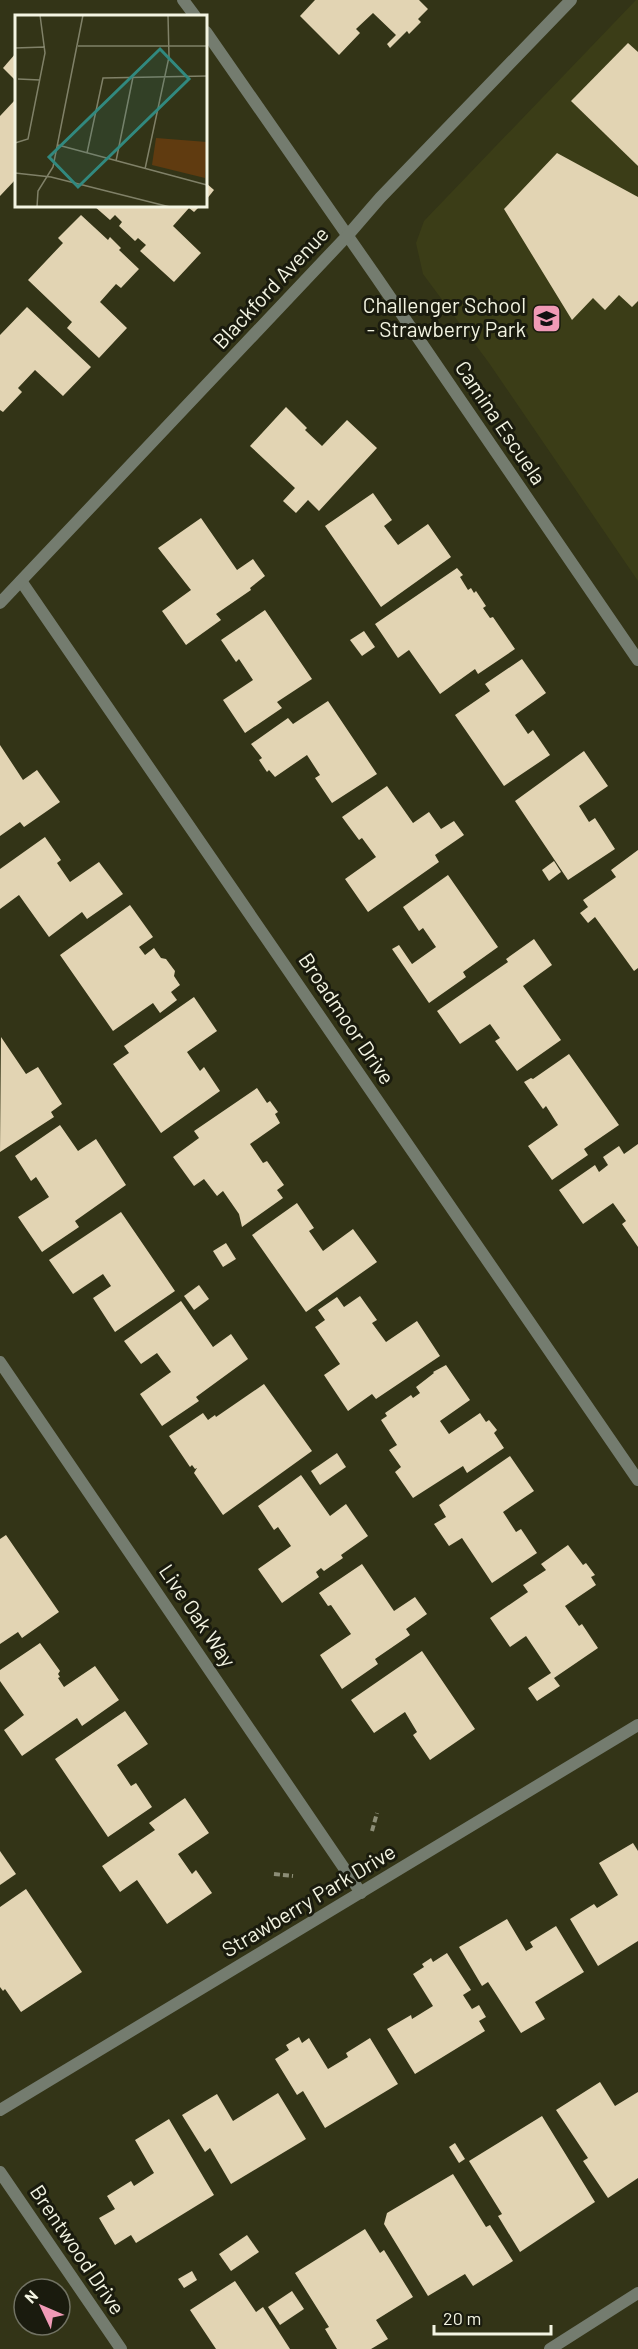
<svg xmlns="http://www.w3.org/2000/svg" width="638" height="2349" font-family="Barlow,sans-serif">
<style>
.built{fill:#3b3d17}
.building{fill:#e2d4b3}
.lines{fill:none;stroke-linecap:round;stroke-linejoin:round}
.path{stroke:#8c8d76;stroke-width:4;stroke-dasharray:6 3;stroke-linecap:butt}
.street{stroke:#747c6f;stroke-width:12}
.labels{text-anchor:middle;stroke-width:6;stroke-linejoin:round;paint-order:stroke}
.street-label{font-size:21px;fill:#f3f4e2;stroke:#1a1b0e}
.poi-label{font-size:21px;fill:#f3f4e2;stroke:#1a1b0e;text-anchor:end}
.inset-road{fill:none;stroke:#808168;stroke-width:1.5}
.view{fill:#31897f;fill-opacity:0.15;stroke:#31897f;stroke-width:3}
.inset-edge{fill:none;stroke:#f3f4e2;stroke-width:3}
</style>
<rect width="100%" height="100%" fill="#333417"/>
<path class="built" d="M636,0H638V581L489,363L423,274L416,243L424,221Z"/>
<g class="building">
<path d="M315,0H419L428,9L418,19L421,22L409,34L407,31L390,48L387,44L396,35L373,13L356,29L360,33L339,55L300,16Z"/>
<path d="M628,43L638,52V166L571,101Z"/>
<path d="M16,53V81L3,68Z"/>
<path d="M15,100L16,102V179L0,196V116Z"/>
<path d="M557,153L638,197V301L632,307L619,295L605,310L593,298L572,320L504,209Z"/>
<path d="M206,183L214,190L206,200Z"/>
<path d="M94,206H200L194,212L189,208L173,226L201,253L174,282L140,251L146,245L138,238L135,241L119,226L122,222L115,215L110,220Z"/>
<path d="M81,215L108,240L110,237L121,248L119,250L139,269L121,288L116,284L100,302L127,328L99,358L67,328L72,322L28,280L63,243L58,238Z"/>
<path d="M27,307L91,367L63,396L35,370L18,388L22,392L3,412L0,410V335Z"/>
<path d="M286,407L307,428L305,430L322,446L347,420L377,448L319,511L308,500L296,513L283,501L295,488L250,446Z"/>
<path d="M373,493L392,520L384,526L398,545L428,524L451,557L381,607L325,526Z"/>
<path d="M201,518L237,570L253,559L265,576L250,588L251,590L216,614L221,620L186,645L162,611L191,590L158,548Z"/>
<path d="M457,568L463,575L460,577L468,590L471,588L474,593L476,591L486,606L483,608L490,618L493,617L515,649L478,674L475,669L440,694L409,650L398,658L375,624Z"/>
<path d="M265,610L312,679L277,702L282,708L245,733L223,700L253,680L239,659L236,662L221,640Z"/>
<path d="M364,631L375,647L362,656L350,640Z"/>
<path d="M522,659L546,693L515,715L528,734L533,730L550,755L504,786L455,715L490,691L485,684Z"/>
<path d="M328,701L377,774L332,803L315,778L320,775L307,755L275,777L269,770L267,772L259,760L262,758L251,744L288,718L293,724Z"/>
<path d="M0,745L23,780L37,770L60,802L24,827L20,822L0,836Z"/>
<path d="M584,751L608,786L579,806L589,822L595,818L615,849L568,880L515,801Z"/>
<path d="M387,786L413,823L429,812L441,829L454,821L464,835L435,855L439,862L368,912L345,879L376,857L362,838L359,840L342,817Z"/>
<path d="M45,837L61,860L57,863L70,882L99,862L123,894L87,919L82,912L49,937L19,895L0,909V869Z"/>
<path d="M638,850V968L634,971L595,917L588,923L580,913L588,907L583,900L616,877L611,870Z"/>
<path d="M554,861L561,872L549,881L542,870Z"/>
<path d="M448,875L498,947L463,972L466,977L429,1003L392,949L399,945L412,964L436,947L423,928L419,931L403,907Z"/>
<path d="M130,905L153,937L139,947L145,955L154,948L161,958L166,959L175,971L174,976L180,985L171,992L177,1000L160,1013L153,1003L113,1031L60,955Z"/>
<path d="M534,939L552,965L523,986L561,1040L517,1071L495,1041L500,1038L490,1024L460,1044L437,1011L508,962L506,959Z"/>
<path d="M194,997L217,1031L187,1052L200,1071L204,1067L220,1091L161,1133L113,1064L129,1053L124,1046Z"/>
<path d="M1,1037L26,1074L38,1067L62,1104L51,1112L54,1117L0,1152Z"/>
<path d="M569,1054L619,1125L584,1149L588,1155L552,1180L528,1146L558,1125L546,1106L543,1109L524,1082L531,1078L533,1079Z"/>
<path d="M257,1088L267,1103L270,1101L278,1112L275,1114L280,1123L250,1144L263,1163L267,1161L284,1185L277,1190L283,1198L242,1227L239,1214L223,1191L217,1196L204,1179L194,1186L173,1157L199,1138L194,1131Z"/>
<path d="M60,1125L78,1151L96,1139L126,1185L75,1221L79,1227L42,1252L18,1217L49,1197L36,1177L31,1181L15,1156Z"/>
<path d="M638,1144V1247L622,1224L626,1221L613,1203L583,1224L559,1190L595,1165L599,1172L608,1165L603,1157L619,1146L624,1154Z"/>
<path d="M297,1203L314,1228L309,1231L323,1251L353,1229L377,1262L306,1312L252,1235Z"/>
<path d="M121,1212L175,1291L115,1332L93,1298L111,1286L103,1274L73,1294L49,1260Z"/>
<path d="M226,1243L236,1259L223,1267L213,1251Z"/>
<path d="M199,1285L209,1299L194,1310L184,1296Z"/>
<path d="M360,1296L377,1320L372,1323L386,1342L417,1321L440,1356L376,1399L372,1394L348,1411L324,1375L340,1364L315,1327L325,1320L318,1310L337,1297L344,1307Z"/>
<path d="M181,1301L213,1347L231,1334L248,1359L196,1397L199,1401L162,1426L140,1394L171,1372L157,1353L141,1364L124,1341Z"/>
<path d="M446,1365L470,1400L440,1421L449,1434L480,1413L486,1422L489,1420L497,1430L494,1433L504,1448L467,1473L463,1466L413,1498L395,1472L401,1467L389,1450L397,1445L381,1420L387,1416L385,1413L411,1395L413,1398L420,1393L416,1387L434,1373L433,1372Z"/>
<path d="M264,1384L312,1451L223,1515L194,1473L197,1468L195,1469L192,1465L190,1467L169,1436L203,1413L208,1420L215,1415L216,1417Z"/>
<path d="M337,1453L346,1467L320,1485L311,1471Z"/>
<path d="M510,1456L534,1491L503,1512L516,1532L521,1529L537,1553L492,1583L462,1538L449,1546L434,1524L446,1517L439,1505Z"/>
<path d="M301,1475L330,1516L346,1504L368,1536L341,1555L343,1558L324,1571L321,1568L316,1572L319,1577L282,1603L258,1569L291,1546L278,1527L274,1530L258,1506Z"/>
<path d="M6,1535L59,1612L22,1638L18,1632L0,1644V1539Z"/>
<path d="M568,1545L583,1565L586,1563L595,1575L591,1577L596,1585L565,1606L579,1626L582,1624L598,1648L554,1678L560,1686L537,1701L528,1688L551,1673L526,1636L510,1647L490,1618L528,1592L523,1585L546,1570L541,1564Z"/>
<path d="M362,1564L394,1611L415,1597L427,1614L406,1629L410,1635L375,1659L378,1664L342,1689L320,1655L351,1634L331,1605L328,1606L319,1593Z"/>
<path d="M40,1643L60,1671L58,1674L60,1677L58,1678L64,1687L95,1666L119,1700L82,1726L77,1718L22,1756L4,1730L24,1715L0,1681V1670Z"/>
<path d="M422,1651L475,1729L430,1760L413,1735L417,1732L405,1712L374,1733L351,1700Z"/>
<path d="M125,1711L148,1744L117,1765L131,1786L136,1783L152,1807L108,1837L55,1759Z"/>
<path d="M185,1798L209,1833L178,1854L192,1874L196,1870L212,1893L167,1924L137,1880L120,1892L102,1866L155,1830L149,1823Z"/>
<path d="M633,1843L638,1851V1941L598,1966L570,1919L594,1904L597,1908L618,1895L599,1863Z"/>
<path d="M0,1851L16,1874L0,1885Z"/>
<path d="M26,1889L82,1972L21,2012L5,1989L3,1991L0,1987V1907Z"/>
<path d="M507,1919L526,1951L533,1947L530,1942L556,1926L584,1972L535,2002L545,2019L521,2033L488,1982L482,1986L459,1947Z"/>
<path d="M447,1953L471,1990L463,1995L472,2009L479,2005L486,2017L479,2021L485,2031L415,2074L387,2029L411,2015L412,2019L433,2006L413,1974L424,1967L422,1964L431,1958L433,1962Z"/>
<path d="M299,2037L302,2043L309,2038L328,2069L348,2057L346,2053L370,2038L398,2084L325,2128L303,2091L297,2095L275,2059L289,2050L286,2045Z"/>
<path d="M600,2082L615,2106L638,2092V2178L608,2198L583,2161L588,2158L556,2110Z"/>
<path d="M278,2093L306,2139L231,2184L210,2148L205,2152L182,2115L217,2094L233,2121Z"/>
<path d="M542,2116L595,2202L520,2252L498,2216L502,2214L469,2161Z"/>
<path d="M169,2119L214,2195L136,2243L131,2235L115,2245L99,2218L115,2209L107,2196L131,2181L134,2186L154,2173L135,2140Z"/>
<path d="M455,2143L465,2159L459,2163L449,2147Z"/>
<path d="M453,2174L486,2227L490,2225L513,2261L473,2286L465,2274L428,2296L384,2224L387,2213Z"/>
<path d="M365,2229L380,2253L384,2250L413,2297L376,2320L388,2339L371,2349H337L325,2329L329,2327L295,2273Z"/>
<path d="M247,2235L259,2252L231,2271L219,2254Z"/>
<path d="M192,2271L197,2280L184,2288L178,2279Z"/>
<path d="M235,2281L256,2312L263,2307L290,2349H216L190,2310Z"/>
<path d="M292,2291L304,2309L280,2325L268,2307Z"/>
</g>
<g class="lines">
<g class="path">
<path d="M372,1831L377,1813"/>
<path d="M274,1874L293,1876"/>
</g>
<g class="street">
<path d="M183,0L195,16"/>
<path d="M206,32L377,278L638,660"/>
<path d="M21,581L638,1480"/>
<path d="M0,603L348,235L380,198L571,0"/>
<path d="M0,1362L361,1893"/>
<path d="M0,2110L638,1725"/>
<path d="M0,2172L121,2349"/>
<path d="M550,2349L638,2293"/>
</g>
</g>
<defs>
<symbol id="school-square" viewBox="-11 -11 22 22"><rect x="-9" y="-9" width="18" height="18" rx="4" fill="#f09ab6" stroke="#1a1b0e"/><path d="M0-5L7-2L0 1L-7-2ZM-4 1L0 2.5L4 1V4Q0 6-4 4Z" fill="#111"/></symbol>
</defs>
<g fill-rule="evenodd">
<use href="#school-square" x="530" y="302" width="33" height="33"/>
</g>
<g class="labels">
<g class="street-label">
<text transform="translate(271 288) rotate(-47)" y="7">Blackford Avenue</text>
<text transform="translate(500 423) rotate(56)" y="7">Camina Escuela</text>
<text transform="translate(346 1019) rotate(56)" y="7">Broadmoor Drive</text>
<text transform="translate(197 1616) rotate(56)" y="7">Live Oak Way</text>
<text transform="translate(309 1901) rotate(-31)" y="7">Strawberry Park Drive</text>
<text transform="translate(77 2250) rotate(56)" y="7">Brentwood Drive</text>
</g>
<g class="poi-label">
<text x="526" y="313">Challenger School<tspan x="526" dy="24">- Strawberry Park</tspan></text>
</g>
</g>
<g transform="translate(15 15)">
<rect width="192" height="192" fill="#333417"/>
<path d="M141,123L192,127L190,163L137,150Z" fill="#603b10"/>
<path class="inset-road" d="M63,31H192M0,33L30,32M3,64L25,65M0,128L13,124L30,38L25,0M43,130L192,170M72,138L88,63L192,61M101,146L118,62M130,154L154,42L153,0M0,158L36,162L155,192M22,192L23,176L38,152L68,0"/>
<path class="view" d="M145,34L174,64L63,172L34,142Z"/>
<rect width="192" height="192" class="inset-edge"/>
</g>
<g transform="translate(42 2307) rotate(314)"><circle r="28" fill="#1a1b0e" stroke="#717263" stroke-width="1.5"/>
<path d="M0-4.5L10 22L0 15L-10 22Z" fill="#f09ab6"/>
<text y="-9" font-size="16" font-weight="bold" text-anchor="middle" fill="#f3f4e2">N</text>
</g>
<path d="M434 2325v9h117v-9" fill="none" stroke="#f3f4e2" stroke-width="3"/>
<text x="443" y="2325" font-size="18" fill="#f3f4e2" stroke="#1a1b0e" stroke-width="4.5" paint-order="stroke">20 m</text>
</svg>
